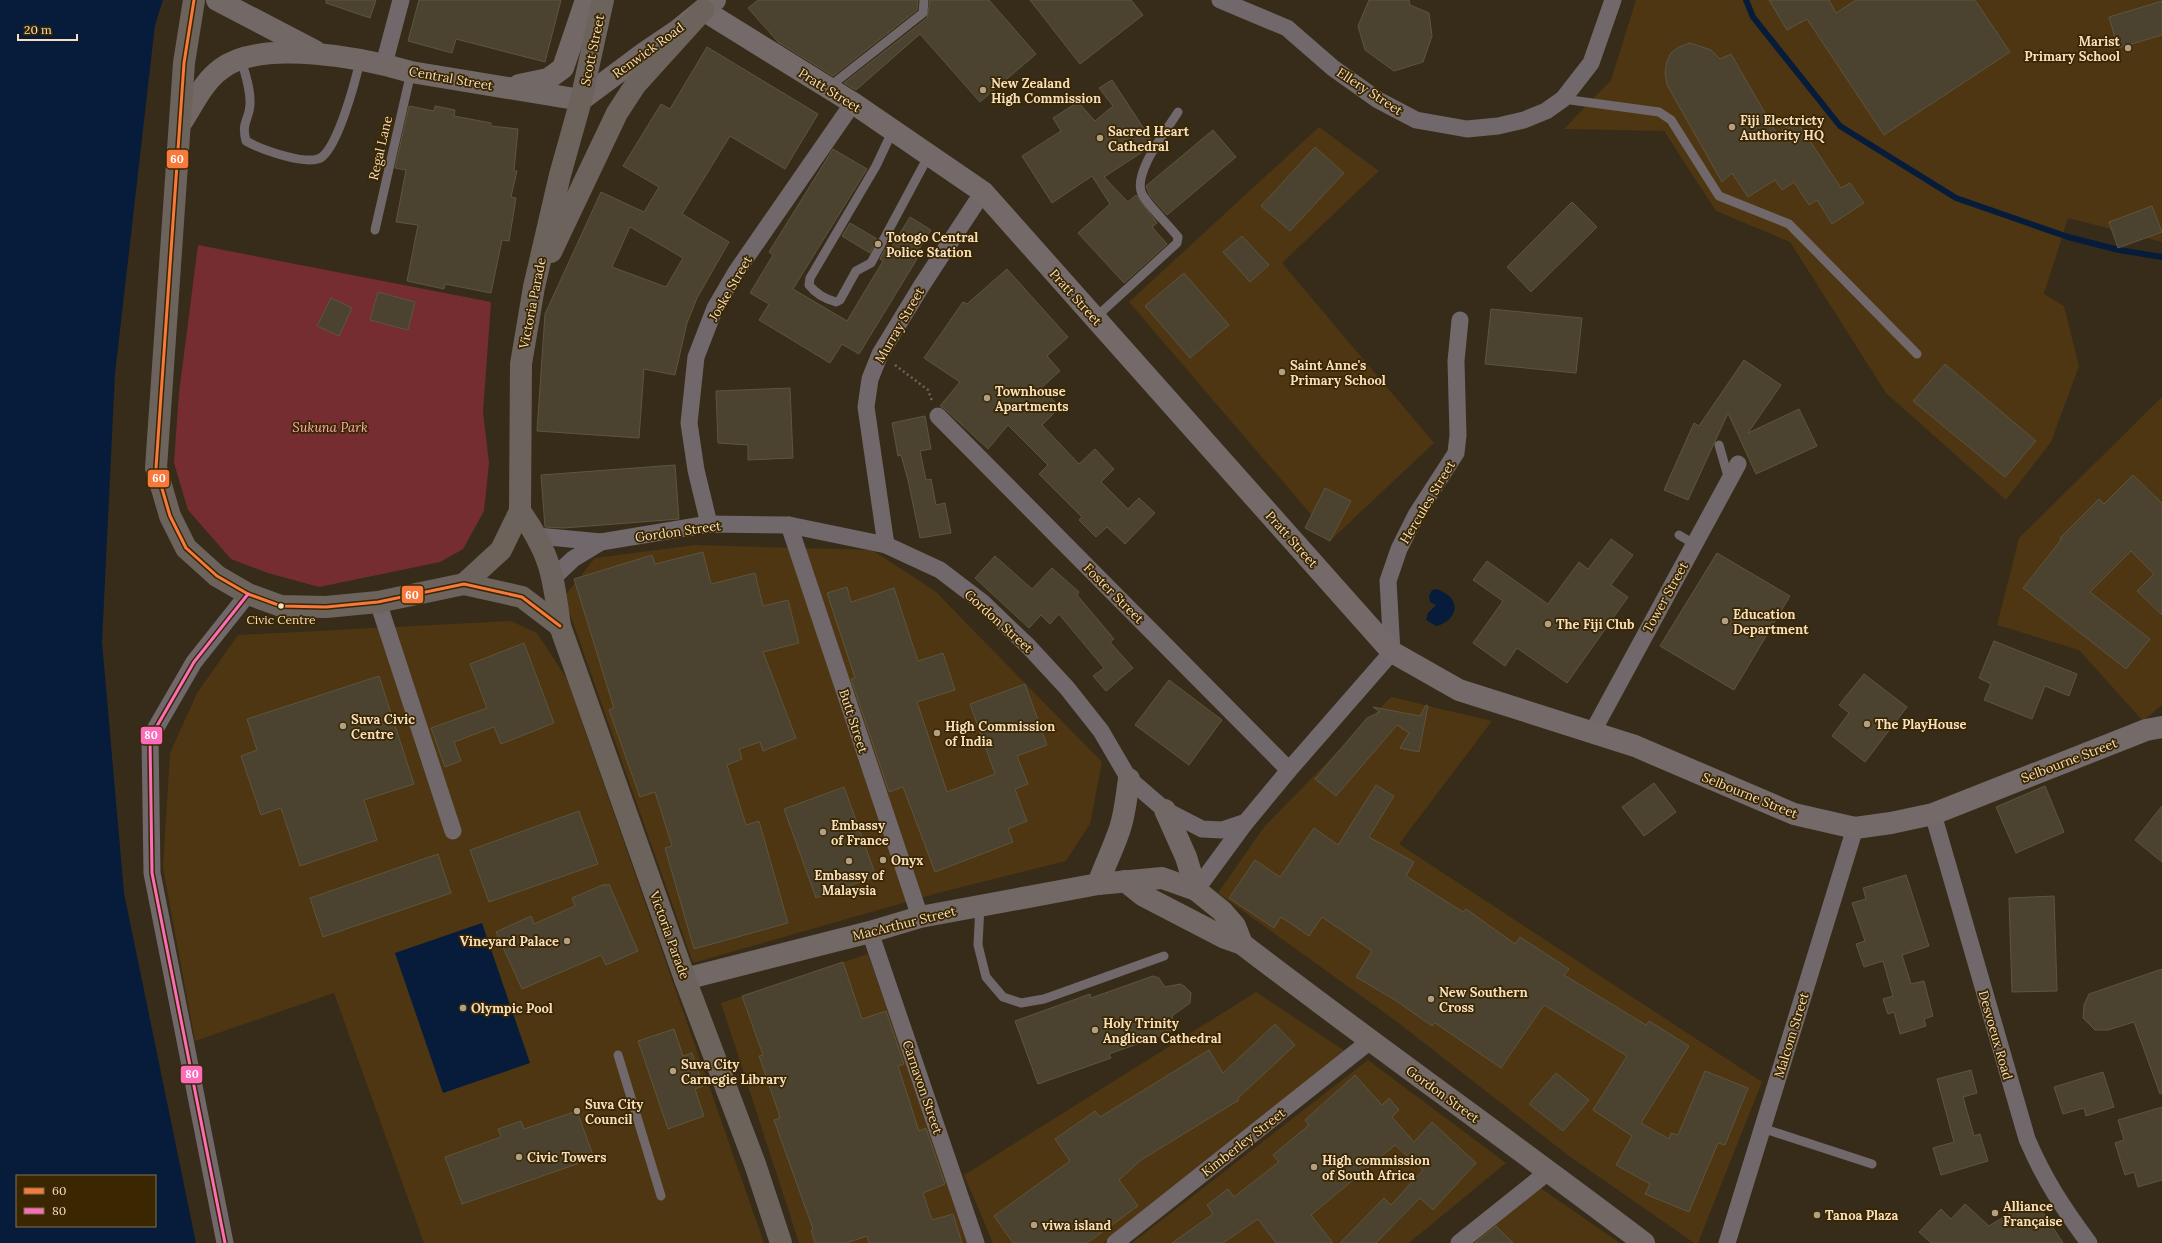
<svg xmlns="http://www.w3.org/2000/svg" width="2162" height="1243" font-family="Lora,serif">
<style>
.built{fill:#4d3611}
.green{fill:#762d32}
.water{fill:#071c3a;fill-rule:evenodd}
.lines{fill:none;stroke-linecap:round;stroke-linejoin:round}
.stream{stroke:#071c3a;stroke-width:6}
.building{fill:#4b4330;stroke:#5d553e;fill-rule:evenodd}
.path{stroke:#6b635f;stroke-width:2.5;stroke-dasharray:2 3;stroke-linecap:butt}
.lane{stroke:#70686a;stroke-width:9}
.street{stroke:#70686a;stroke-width:17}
.secondary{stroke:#736a69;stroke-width:22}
.primary{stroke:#726865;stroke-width:22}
.highway{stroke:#6d635d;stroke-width:22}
.bus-1-casing{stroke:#3a2601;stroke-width:6}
.bus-2-casing{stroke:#3a2601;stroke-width:6}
.bus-1{stroke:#f6793e;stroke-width:3}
.bus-2{stroke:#fb6dba;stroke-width:3}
.poi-dot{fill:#b2a085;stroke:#3a2601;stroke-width:1.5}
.bus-dot{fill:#f5dfbf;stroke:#3a2601;stroke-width:1.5}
.labels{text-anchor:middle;stroke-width:3.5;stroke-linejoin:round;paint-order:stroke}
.bus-label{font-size:12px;fill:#f5dfbf;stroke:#3a2601}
.poi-label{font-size:13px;font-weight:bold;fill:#f5dfbf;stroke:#3a2601;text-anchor:start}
.street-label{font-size:13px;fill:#f5dfbf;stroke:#3a2601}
.park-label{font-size:13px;font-style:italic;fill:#fbaeb0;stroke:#3a2601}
.line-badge{stroke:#3a2601;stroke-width:1.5}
.badge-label{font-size:11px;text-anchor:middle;font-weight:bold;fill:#fff}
</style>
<rect width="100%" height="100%" fill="#372c19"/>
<g class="built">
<path d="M1636,0H2162V242L2068,218L2044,294L2064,306L2079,366L2051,442L2006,500L1886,393L1790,242L1716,211L1664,131L1564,129L1611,80Z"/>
<path d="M1319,127L1379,171L1282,263L1434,443L1332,539L1129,302Z"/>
<path d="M2162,397V705L2143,721L2079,650L1997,625L2019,538Z"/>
<path d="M695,545L872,550L935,591L1102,762L1090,824L1066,861L938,893L693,963L564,597L595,558Z"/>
<path d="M511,621L537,633L567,679L764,1243H424L334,993L195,1041L163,868L170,753L197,693L238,635Z"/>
<path d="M1391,697L1492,721L1399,844L1762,1082L1698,1243H1694L1569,1156L1396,1021L1218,893L1264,827Z"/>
<path d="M868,954L969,1243H799L721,1003Z"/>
<path d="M1256,992L1348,1053L1103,1243H993L964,1175Z"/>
<path d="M1368,1060L1506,1163L1409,1243H1132Z"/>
<path d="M1529,1180L1620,1243H1454Z"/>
</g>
<path class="green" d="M198,245L491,302L483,412L489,463L484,511L463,549L440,562L319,587L268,573L231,559L188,510L174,463L179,393Z"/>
<g class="water">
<path d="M0,0H163L155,25L115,374L102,642L124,893L196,1243H0ZM17,1176H155V1226H17Z"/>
<path d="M1438,589C1442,592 1448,594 1451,598C1461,611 1448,624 1436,626L1426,620L1428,613L1436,605L1430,602L1429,596L1432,590Z"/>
<path d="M482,923L530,1063L443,1093L395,953Z"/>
</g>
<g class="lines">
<path class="stream" d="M1746,0L1753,17L1840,126L1956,198L2068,237L2119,250L2162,257"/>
</g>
<g class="building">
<path d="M326,0H376L370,18L326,3Z"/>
<path d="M419,0H561L545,62L456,39L452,53L408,41Z"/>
<path d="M758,0H918L917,10L833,76L778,42L748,8Z"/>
<path d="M930,0H989L1036,54L980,102L920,34L856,90L844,83L927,18Z"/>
<path d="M1030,0H1131L1143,15L1080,64Z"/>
<path d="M1369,0H1409L1410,5L1429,13L1432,36L1423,62L1394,71L1365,50L1358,26Z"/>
<path d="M1769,0H1829L1836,13L1856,0H1975L2010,52L1884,135L1807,19L1787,30Z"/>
<path d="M2162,1V35L2118,48L2109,17Z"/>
<path d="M1690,43L1711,50L1720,59L1731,54L1777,134L1796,120L1841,188L1850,183L1864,203L1832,224L1817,200L1809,205L1794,182L1782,190L1775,180L1748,197L1732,173L1722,182L1667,85L1665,72L1667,61L1671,53L1679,47Z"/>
<path d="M707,47L818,114L785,169L730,136L682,214L729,242L697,298L687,323L675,375L644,369L639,438L537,431L545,314L601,192L644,212L659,187L623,166L661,104L670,109ZM630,227L683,258L666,287L612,267Z"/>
<path d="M1112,80L1152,141L1147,149L1104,177L1128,202L1136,195L1157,223L1152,227L1167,244L1124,283L1078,233L1110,204L1092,176L1052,203L1022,156L1061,131L1053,118L1078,102L1095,121L1113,106L1099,88Z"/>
<path d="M409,106L434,111L435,106L455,110L454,116L491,123V126L518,129L514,171H517L511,197L516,198L509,241L502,240L491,293L445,284L444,289L407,281L418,225L396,222L406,170L395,168Z"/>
<path d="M1213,130L1236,157L1167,215L1150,196L1146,186Z"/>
<path d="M1315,147L1344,173L1290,231L1261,206Z"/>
<path d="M833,149L867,169L793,289L847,321L883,261L880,259L887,245L891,248L910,217L931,230L914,257L917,259L859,354L842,344L830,363L759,320L769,304L750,293L773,255L769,252Z"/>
<path d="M1572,202L1597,227L1531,292L1507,267Z"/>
<path d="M2152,206L2162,232L2118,248L2109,222Z"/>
<path d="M850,223L877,239L870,253L842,236Z"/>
<path d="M1242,236L1269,265L1250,282L1223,252Z"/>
<path d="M1007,269L1068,337L1047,356L1060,371L1041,388L1060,407L1042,425L1079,464L1095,449L1114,469L1101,482L1128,509L1139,498L1155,513L1125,544L1107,527L1096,537L1079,520L1082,517L1039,474L1048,465L1008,425L988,449L945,409L940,406L960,382L924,358L963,302L967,304Z"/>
<path d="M1184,273L1229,325L1190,358L1145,306Z"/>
<path d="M378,292L415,302L408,330L370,320Z"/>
<path d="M331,298L352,308L339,336L317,326Z"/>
<path d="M1491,309L1582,318L1576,373L1485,364Z"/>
<path d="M1744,360L1781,385L1748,433L1799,409L1817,446L1756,474L1728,413L1688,500L1664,490L1694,423L1699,426Z"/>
<path d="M1945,364L2036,441L2005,477L1913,401Z"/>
<path d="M790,388L793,458L748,460V445L718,443L716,391Z"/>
<path d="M925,416L931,449L920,451L926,480L931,479L936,505L945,503L951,533L920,538L908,480L901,455L898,456L892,423Z"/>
<path d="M675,465L679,519L564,528L545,527L541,475Z"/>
<path d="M2133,475L2162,503V615L2137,591L2154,574L2131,551L2090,592L2150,639L2126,669L2023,588L2061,540L2060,538L2099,499L2104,504Z"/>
<path d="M1325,488L1351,501L1330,541L1305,528Z"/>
<path d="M1611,539L1633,555L1611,585L1628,597L1567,683L1517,648L1505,666L1473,643L1503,601L1473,580L1487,561L1548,604L1579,562L1588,569Z"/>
<path d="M703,552L711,584L755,573L763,606L788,600L799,643L763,652L796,738L763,751L760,742L739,749L742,759L727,765L746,825L759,821L788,923L694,949L665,848L672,846L655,792L640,797L609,710L614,708L574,579L652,555L655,564Z"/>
<path d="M1717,553L1790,596L1734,690L1660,646Z"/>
<path d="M995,556L1032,589L1052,568L1079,592L1077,595L1114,639L1110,642L1133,668L1106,691L1093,676L1104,668L1059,614L1050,624L1041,615L1029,628L975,578Z"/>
<path d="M847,587L851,602L894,588L918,661L943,653L955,690L917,702L947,792L995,774L970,704L1025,684L1047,745L1017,756L1028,784L1015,789L1027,821L1008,829L1013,842L935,872L903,787L889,792L851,679L855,678L827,593Z"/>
<path d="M1994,641L2077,674L2069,696L2045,686L2032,719L1984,700L1991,684L1979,678Z"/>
<path d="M524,643L554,723L501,744L494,727L454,742L461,761L445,767L431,728L487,708L470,664Z"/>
<path d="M1864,674L1907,707L1865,762L1832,736L1849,713L1839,705Z"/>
<path d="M379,676L414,784L364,800L377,840L300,866L281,808L261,815L241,756L257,750L247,719Z"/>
<path d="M1169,680L1222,720L1189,765L1135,725Z"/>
<path d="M1426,705L1428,706L1419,752L1400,748L1409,733L1397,725L1336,796L1315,779L1367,718L1380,712L1373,707L1420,716Z"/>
<path d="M1654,783L1676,812L1644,836L1622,807Z"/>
<path d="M1376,785L1394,796L1369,837L1414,862L1406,876L1463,912L1466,909L1515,944L1520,937L1569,969L1564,975L1646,1025L1649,1021L1689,1046L1641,1123L1669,1139L1671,1133L1678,1135L1705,1071L1748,1088L1725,1145L1718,1143L1689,1212L1645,1194L1650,1184L1616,1165L1632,1136L1593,1110L1627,1056L1544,1005L1501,1068L1435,1023L1432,1026L1395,1000L1356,977L1372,951L1322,917L1309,936L1281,917L1274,928L1229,898L1255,860L1280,877L1314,828L1338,845Z"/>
<path d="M2045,786L2064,832L2016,853L1996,807Z"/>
<path d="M844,787L876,876L816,898L784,809Z"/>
<path d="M2162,806V862L2135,840Z"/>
<path d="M579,811L598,864L489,902L470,850Z"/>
<path d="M438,854L451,893L323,937L310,898Z"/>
<path d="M1906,875L1929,946L1902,955L1911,984L1924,981L1933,1016L1924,1019L1926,1026L1900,1034L1894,1012L1888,1014L1883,999L1893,996L1883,961L1864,967L1856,944L1865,941L1852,903L1866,899L1863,888Z"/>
<path d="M605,884V886L609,884L638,951L606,965L601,955L522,989L496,932L531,916L534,924L575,906L572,898Z"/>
<path d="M2054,896L2057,991L2012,992L2009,898Z"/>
<path d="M843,962L862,1019L886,1011L904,1064L898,1066L919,1131L926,1128L945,1184L923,1193L932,1220L953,1214L962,1243H869L867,1236L846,1243H815L811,1230L813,1229L774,1120L780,1118L778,1111L759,1056L763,1055L742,996Z"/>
<path d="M2162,969V1093L2160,1094L2134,1022L2108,1030H2095L2083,1018L2084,1005L2089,994Z"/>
<path d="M1153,976L1159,978L1165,987L1180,984L1184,986L1191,993L1190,1003L1172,1016L1174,1025L1171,1032L1109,1054L1111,1058L1038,1084L1015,1021L1090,994L1091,998Z"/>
<path d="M1275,1024L1295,1045L1238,1098L1239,1100L1141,1160L1119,1180L1138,1206L1087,1243H1013L994,1216L1070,1161L1055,1139L1095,1111L1100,1117L1209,1050L1223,1073Z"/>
<path d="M674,1029L683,1056L692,1053L703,1086L695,1089L704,1116L668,1129L638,1041Z"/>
<path d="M1971,1070L1977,1093L1963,1097L1974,1136L1980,1134L1988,1161L1941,1175L1933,1148L1954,1142L1937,1079Z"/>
<path d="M2103,1072L2114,1107L2086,1116L2084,1108L2063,1114L2054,1087Z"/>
<path d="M1556,1073L1589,1100L1563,1131L1529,1104Z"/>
<path d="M1355,1075L1382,1105L1389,1098L1399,1110L1392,1117L1414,1142L1432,1122L1476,1163L1433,1210L1420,1198L1376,1243H1340L1384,1198L1391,1205L1423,1170L1395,1145L1311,1215L1333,1243H1276L1258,1219L1223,1243H1172L1213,1214L1207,1205L1228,1189L1234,1197L1279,1162L1273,1155L1309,1125L1305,1120Z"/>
<path d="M2162,1107V1180L2138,1187L2134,1172L2125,1175L2115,1143L2124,1140L2118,1120Z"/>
<path d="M577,1111L594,1158L462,1204L445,1157L501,1137L498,1129L521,1121L524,1129Z"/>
<path d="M2037,1203L2063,1243H1931L1919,1232L1941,1209L1951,1219L1965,1204L1989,1226L2018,1208L2021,1212Z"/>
<path d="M1496,1226L1513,1243H1475Z"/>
</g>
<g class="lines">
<path class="path" d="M895,365L928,390L932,401"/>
<g class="lane">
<path d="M241,59C245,74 251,89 250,105C249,121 241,121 246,141C260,149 308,167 322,157C339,143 355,82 360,61"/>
<path d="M829,87L923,13L924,0"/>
<path d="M1563,99L1659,112L1671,120L1719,196L1789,224L1917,354"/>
<path d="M893,130L876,166L810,278L809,285C816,294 825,299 836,302L840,300L856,271L871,263L929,155"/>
<path d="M375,230L411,72"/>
<path d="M1095,318L1177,243L1178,237C1168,224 1149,207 1142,194C1132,173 1167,130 1178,112"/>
<path d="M1719,445L1729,480"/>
<path d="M1679,535L1694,544"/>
<path d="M980,905L978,945L986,977L1003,997L1021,1003L1044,999L1164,956"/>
<path d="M618,1055L661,1196"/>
<path d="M1762,1128L1872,1164"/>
</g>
<g class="street">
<path d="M1220,0L1287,28L1333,68L1378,100L1416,120L1467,129L1498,126L1524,120L1546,111L1563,99L1591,63L1613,0"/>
<path d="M384,64L401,0"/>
<path d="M938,416L1289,770"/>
<path d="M709,524L696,470L689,423L696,357L715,308L736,272L853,103"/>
<path d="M789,525L920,917"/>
<path d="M538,536L601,542L709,524L789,525L886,545L940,570L982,602L1029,647L1067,688L1101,731L1129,779L1165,810L1202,829L1222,830L1246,822"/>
<path d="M886,545L866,407L870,379L880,354L922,285L983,192"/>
<path d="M554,577L573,559L601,542"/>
<path d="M378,602L453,831"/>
<path d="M1593,731L1738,464"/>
<path d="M1933,814L2027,1139C2044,1179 2063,1208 2089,1243"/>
<path d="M1196,890L1246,822L1289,770L1392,652L1388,581L1399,549L1416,515L1456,453L1458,435L1456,361L1460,320"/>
<path d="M870,932L976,1243"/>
<path d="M225,1243L152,873L150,738L194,662L248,594"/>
<path d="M1115,1243L1370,1041"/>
<path d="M1459,1243L1549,1171"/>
<path d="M1727,1243L1855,828"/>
</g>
<path class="secondary" d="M703,10L853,103L983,192L1392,652L1459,690L1635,746L1794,814L1855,828L1891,823L1933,814L2146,730L2162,727"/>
<g class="primary">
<path d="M217,0L315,51"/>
<path d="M519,85L548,79L563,68L586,0"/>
<path d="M181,123C193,105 203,82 221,69C262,38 364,58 411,72L581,100L644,53L678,30L715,0"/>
<path d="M1165,810L1186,857L1196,890"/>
<path d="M1125,881L1144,896L1225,938L1242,944C1375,1046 1511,1142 1644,1243"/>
<path d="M1098,884C1104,867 1112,851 1118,834C1125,817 1126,798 1129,779"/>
<path d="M685,979L870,932L920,917L1098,884L1162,878L1196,890L1222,911L1235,926L1242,944"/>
</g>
<g class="highway">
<path d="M194,0L184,63L156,468L170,516L186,548L217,576L248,594L281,606L326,607L378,602L464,584L522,597L560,626"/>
<path d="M551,252L617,113L636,84L703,10"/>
<path d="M520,511C551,555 553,575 560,626L685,979L755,1164L781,1243"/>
<path d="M464,584L501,550L520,511L521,364L534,287L560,175L581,100L603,0"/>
</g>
<defs>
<path id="bus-1" d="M194,0L184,63L156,468L170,516L186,548L217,576L248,594L281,606L326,607L378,602L464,584L522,597L560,626"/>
<path id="bus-2" d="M225,1243L152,873L150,738L194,662L248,594"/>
</defs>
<use href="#bus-1" class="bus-1-casing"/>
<use href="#bus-2" class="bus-2-casing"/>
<use href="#bus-1" class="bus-1"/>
<use href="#bus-2" class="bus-2"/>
</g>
<g class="poi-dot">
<circle cx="2128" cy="48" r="4"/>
<circle cx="983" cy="90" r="4"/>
<circle cx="1732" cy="127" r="4"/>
<circle cx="1100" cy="138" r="4"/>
<circle cx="878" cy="244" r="4"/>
<circle cx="1282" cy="372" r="4"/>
<circle cx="987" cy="398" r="4"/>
<circle cx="1725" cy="621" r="4"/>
<circle cx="1548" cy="624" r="4"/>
<circle cx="1867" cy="724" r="4"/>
<circle cx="343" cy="726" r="4"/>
<circle cx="937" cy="733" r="4"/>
<circle cx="823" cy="832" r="4"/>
<circle cx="883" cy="860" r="4"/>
<circle cx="849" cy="861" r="4"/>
<circle cx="567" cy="941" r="4"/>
<circle cx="1431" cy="999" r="4"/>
<circle cx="463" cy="1008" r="4"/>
<circle cx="1095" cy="1030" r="4"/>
<circle cx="673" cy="1071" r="4"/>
<circle cx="577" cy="1111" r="4"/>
<circle cx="519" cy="1157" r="4"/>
<circle cx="1314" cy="1167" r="4"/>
<circle cx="1995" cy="1213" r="4"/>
<circle cx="1817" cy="1215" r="4"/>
<circle cx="1034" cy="1225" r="4"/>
</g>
<circle class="bus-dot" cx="281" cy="606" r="3.5"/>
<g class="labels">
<g class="bus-label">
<text x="281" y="624">Civic Centre</text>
</g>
<g class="poi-label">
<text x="2120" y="46" text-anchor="end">Marist<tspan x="2120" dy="15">Primary School</tspan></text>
<text x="991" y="88">New Zealand<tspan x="991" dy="15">High Commission</tspan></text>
<text x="1740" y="125">Fiji Electricty<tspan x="1740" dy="15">Authority HQ</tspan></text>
<text x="1108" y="136">Sacred Heart<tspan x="1108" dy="15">Cathedral</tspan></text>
<text x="886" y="242">Totogo Central<tspan x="886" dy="15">Police Station</tspan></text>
<text x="1290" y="370">Saint Anne's<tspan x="1290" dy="15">Primary School</tspan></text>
<text x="995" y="396">Townhouse<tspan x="995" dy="15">Apartments</tspan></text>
<text x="1733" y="619">Education<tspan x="1733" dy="15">Department</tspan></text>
<text x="1556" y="629">The Fiji Club</text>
<text x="351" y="724">Suva Civic<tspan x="351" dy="15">Centre</tspan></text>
<text x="1875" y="729">The PlayHouse</text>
<text x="945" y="731">High Commission<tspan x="945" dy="15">of India</tspan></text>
<text x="831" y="830">Embassy<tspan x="831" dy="15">of France</tspan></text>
<text x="891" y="865">Onyx</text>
<text x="849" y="880" text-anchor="middle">Embassy of<tspan x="849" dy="15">Malaysia</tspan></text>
<text x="559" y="946" text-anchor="end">Vineyard Palace</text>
<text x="1439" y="997">New Southern<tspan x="1439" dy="15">Cross</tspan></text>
<text x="471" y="1013">Olympic Pool</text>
<text x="1103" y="1028">Holy Trinity<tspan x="1103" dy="15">Anglican Cathedral</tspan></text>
<text x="681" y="1069">Suva City<tspan x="681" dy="15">Carnegie Library</tspan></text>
<text x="585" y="1109">Suva City<tspan x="585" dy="15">Council</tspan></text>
<text x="527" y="1162">Civic Towers</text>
<text x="1322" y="1165">High commission<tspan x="1322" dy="15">of South Africa</tspan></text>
<text x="2003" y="1211">Alliance<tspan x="2003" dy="15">Française</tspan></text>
<text x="1825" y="1220">Tanoa Plaza</text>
<text x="1042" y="1230">viwa island</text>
</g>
<g class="street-label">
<text transform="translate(592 50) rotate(-78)" y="5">Scott Street</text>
<text transform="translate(648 50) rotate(-36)" y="5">Renwick Road</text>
<text transform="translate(451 78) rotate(10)" y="5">Central Street</text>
<text transform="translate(830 90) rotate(32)" y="5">Pratt Street</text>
<text transform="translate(1370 91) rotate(33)" y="5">Ellery Street</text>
<text transform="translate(380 148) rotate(-77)" y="5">Regal Lane</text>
<text transform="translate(730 288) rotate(-60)" y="5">Joske Street</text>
<text transform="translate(1076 297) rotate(48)" y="5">Pratt Street</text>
<text transform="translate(532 303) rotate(-79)" y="5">Victoria Parade</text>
<text transform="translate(899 325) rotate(-60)" y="5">Murray Street</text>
<text transform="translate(1427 502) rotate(-59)" y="5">Hercules Street</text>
<text transform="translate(678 531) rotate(-8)" y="5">Gordon Street</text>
<text transform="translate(1292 539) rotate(48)" y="5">Pratt Street</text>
<text transform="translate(1114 593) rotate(45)" y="5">Foster Street</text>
<text transform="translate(1665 597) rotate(-61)" y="5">Tower Street</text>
<text transform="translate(999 621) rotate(42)" y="5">Gordon Street</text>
<text transform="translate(854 721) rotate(72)" y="5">Butt Street</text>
<text transform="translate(2069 760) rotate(-21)" y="5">Selbourne Street</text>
<text transform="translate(1750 795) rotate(22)" y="5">Selbourne Street</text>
<text transform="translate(904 923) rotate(-14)" y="5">MacArthur Street</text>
<text transform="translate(670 935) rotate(70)" y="5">Victoria Parade</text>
<text transform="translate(1791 1035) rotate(-73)" y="5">Malcom Street</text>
<text transform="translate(1996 1035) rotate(74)" y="5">Desvoeux Road</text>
<text transform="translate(923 1087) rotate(71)" y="5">Carnavon Street</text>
<text transform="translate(1443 1094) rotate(36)" y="5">Gordon Street</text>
<text transform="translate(1243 1142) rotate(-38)" y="5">Kimberley Street</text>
</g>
<g class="park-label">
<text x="330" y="432">Sukuna Park</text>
</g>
</g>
<g class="line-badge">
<rect x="166" y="149" width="23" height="20" rx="4" fill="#f6793e"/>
<rect x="147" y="469" width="23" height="19" rx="4" fill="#f6793e"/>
<rect x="401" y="585" width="23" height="19" rx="4" fill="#f6793e"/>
<rect x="140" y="726" width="23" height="19" rx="4" fill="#fb6dba"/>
<rect x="180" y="1065" width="23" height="19" rx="4" fill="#fb6dba"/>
</g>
<g class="badge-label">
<text x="177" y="163">60</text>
<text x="159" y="482">60</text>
<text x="412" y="599">60</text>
<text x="151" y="739">80</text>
<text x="192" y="1078">80</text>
</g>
<rect x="16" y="1175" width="140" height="52" fill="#3a2601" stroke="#85704d"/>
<rect x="24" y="1188" width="20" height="6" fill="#f6793e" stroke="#85704d"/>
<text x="52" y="1195" font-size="12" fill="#f5dfbf">60</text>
<rect x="24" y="1208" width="20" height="6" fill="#fb6dba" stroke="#85704d"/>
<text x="52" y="1215" font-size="12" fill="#f5dfbf">80</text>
<path d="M18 34v6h59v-6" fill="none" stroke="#f5dfbf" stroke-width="2"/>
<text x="24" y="34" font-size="12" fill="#f5dfbf" stroke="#3a2601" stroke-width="3" paint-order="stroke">20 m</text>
</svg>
